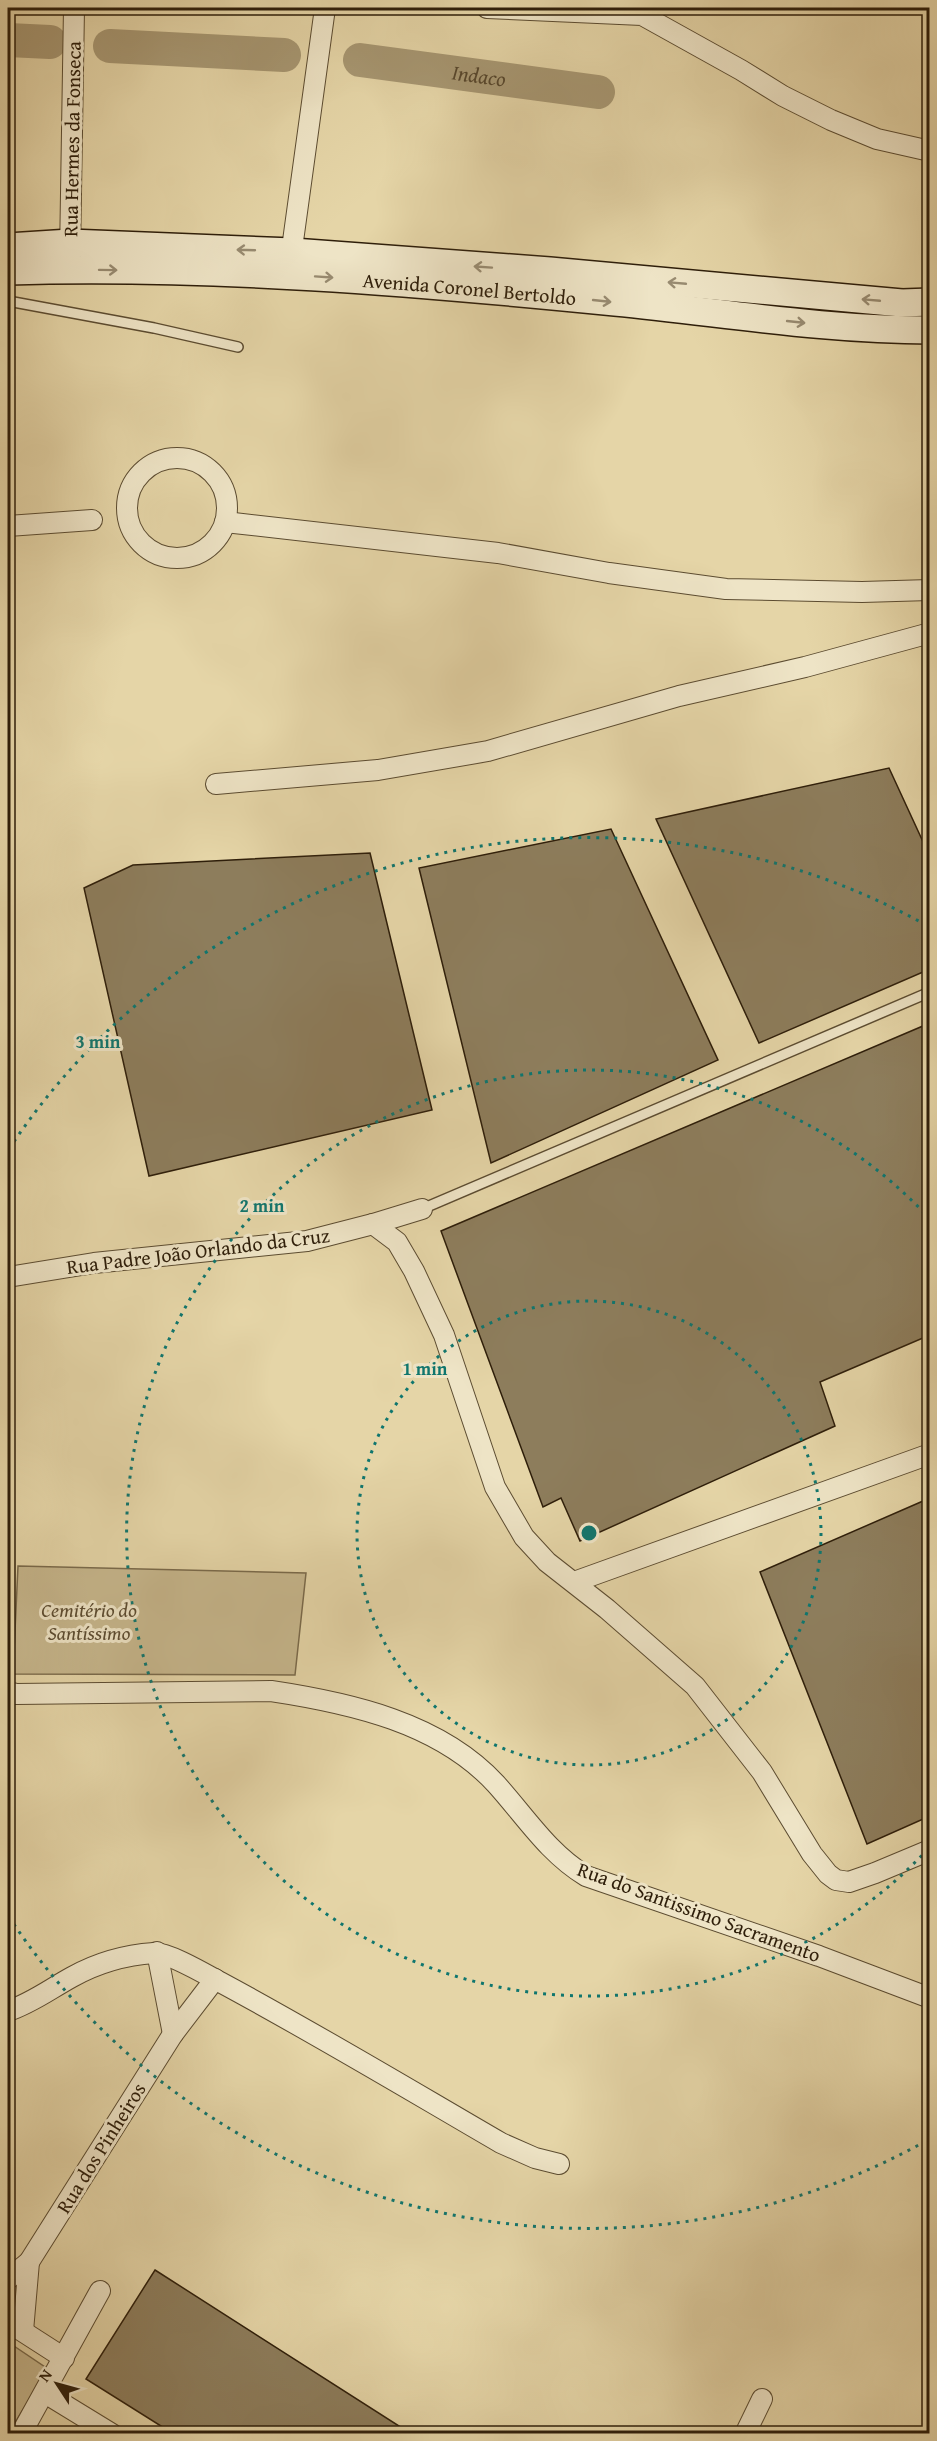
<svg xmlns="http://www.w3.org/2000/svg" width="937" height="2441" font-family="'Gentium Book Plus',serif">
<style>
.green{fill:#c6b68c;stroke:#7a6a4b;stroke-width:1.5}
.lines{fill:none;stroke-linecap:round;stroke-linejoin:round}
.river{stroke:#a79772;stroke-width:34}
.building{fill:#8d7d5c;stroke:#2e1e0a;stroke-width:1.5}
.lane-casing{stroke:#5c4c31;stroke-width:12}
.street-casing{stroke:#5c4c31;stroke-width:22}
.secondary-casing{stroke:#2e1e0a;stroke-width:30}
.lane{stroke:#eee4c6;stroke-width:9}
.street{stroke:#eee4c6;stroke-width:20}
.secondary{stroke:#eee4c6;stroke-width:27}
.oneway{stroke:#988b71}
.ring{fill:none;stroke:#0f766e;stroke-width:3;stroke-dasharray:3 6}
.labels{text-anchor:middle;stroke-width:6;stroke-linejoin:round;paint-order:stroke}
.street-label{font-size:20px;fill:#2e1e0a;stroke:#eee4c6}
.park-label{font-size:20px;font-style:italic;fill:#5c4c31;stroke:#eee4c6}
.water-label{font-size:21px;font-style:italic;fill:#58482e;stroke:#eee4c6}
.centre{fill:#0f766e;stroke:#eee4c6;stroke-width:3}
.ring-label{font-size:18px;text-anchor:middle;font-weight:bold;fill:#0f766e;stroke:#eee4c6;stroke-width:6;stroke-linejoin:round;paint-order:stroke}
</style>
<rect width="100%" height="100%" fill="#e5d5a7"/>
<filter id="stains"><feTurbulence type="fractalNoise" baseFrequency=".00333" numOctaves="4"/><feColorMatrix values="0 0 0 0 .2 0 0 0 0 .09 0 0 0 0 .02 0 0 0 .5 -.17"/></filter>
<radialGradient id="worn" r=".72"><stop offset=".6" stop-color="#630" stop-opacity="0"/><stop offset="1" stop-color="#630" stop-opacity=".3"/></radialGradient>
<g class="green">
<path d="M18,1566L306,1573L295,1675L13,1674Z"/>
<path d="M8,2342L48,2369L8,2434Z"/>
</g>
<g class="lines">
<g class="river">
<path d="M8,40L50,42"/>
<path d="M110,46L284,55"/>
<path id="s1" d="M360,60L598,92"/>
</g>
</g>
<g class="building">
<path d="M889,768L930,857V969L759,1043L656,819Z"/>
<path d="M611,829L718,1060L491,1163L419,868Z"/>
<path d="M370,853L432,1110L149,1176L84,888L133,865Z"/>
<path d="M930,1023V1335L820,1382L835,1426L580,1541L561,1498L543,1507L441,1231Z"/>
<path d="M930,1498V1816L867,1844L760,1572Z"/>
<path d="M155,2270L410,2433H172L86,2379Z"/>
</g>
<g class="lines">
<defs>
<g id="lane">
<path d="M8,301L154,328L238,347"/>
<path d="M422,1209L930,992"/>
</g>
<g id="street">
<path d="M487,8L642,15L741,70L783,96L831,120L877,139L930,151"/>
<path d="M70,255L74,8"/>
<path d="M290,263L325,8"/>
<circle cx="177" cy="508" r="50"/>
<path d="M225,522L498,553L609,573L726,589L862,592L930,590"/>
<path d="M8,526L92,520"/>
<path d="M216,784L378,770L488,751L679,696L805,667L930,633"/>
<path d="M373,1224L397,1242L414,1271L444,1335L495,1487L524,1537L547,1562L607,1609L695,1686L762,1772L812,1854L828,1874L836,1880L849,1882L875,1873L930,1850"/>
<path d="M8,1277L94,1263L307,1241L373,1224L422,1209"/>
<path d="M574,1582L930,1454"/>
<path d="M8,1692L16,1694L271,1691C351,1703 440,1723 496,1784C525,1816 548,1853 586,1876L819,1956L930,1998"/>
<path d="M157,1952L173,2034"/>
<path d="M8,2011C32,2003 50,1989 72,1977C97,1963 125,1955 154,1953C168,1952 207,1975 220,1982C315,2033 408,2089 501,2143L535,2158L559,2164"/>
<path d="M8,2279L29,2262L173,2034L215,1979"/>
<path d="M8,2322L64,2358"/>
<path d="M23,2331L29,2262"/>
<path d="M45,2393L112,2434"/>
<path d="M21,2434L100,2291"/>
<path d="M745,2434L762,2399"/>
</g>
<g id="secondary">
<path d="M8,247L70,243L293,252L550,271L902,303L930,302"/>
<path id="s2" d="M8,271C211,265 413,282 615,302C720,312 824,330 930,330"/>
</g>
</defs>
<use href="#lane" class="lane-casing"/>
<use href="#street" class="street-casing"/>
<use href="#secondary" class="secondary-casing"/>
<use href="#lane" class="lane"/>
<use href="#street" class="street"/>
<use href="#secondary" class="secondary"/>
</g>
<defs><path id="oneway-shaft" d="M-6 0H5M1.5-3L5.5 0L1.5 3" fill="none" stroke-width="1.6" stroke-linecap="round" stroke-linejoin="round" transform="scale(1.5)"/></defs>
<g class="oneway">
<use href="#oneway-shaft" transform="translate(246 250) rotate(-178)"/>
<use href="#oneway-shaft" transform="translate(483 267) rotate(-176)"/>
<use href="#oneway-shaft" transform="translate(108 270) rotate(1)"/>
<use href="#oneway-shaft" transform="translate(324 277) rotate(4)"/>
<use href="#oneway-shaft" transform="translate(677 283) rotate(-175)"/>
<use href="#oneway-shaft" transform="translate(871 300) rotate(-175)"/>
<use href="#oneway-shaft" transform="translate(602 301) rotate(6)"/>
<use href="#oneway-shaft" transform="translate(796 322) rotate(6)"/>
</g>
<g class="ring">
<circle cx="589" cy="1533" r="232"/>
<path d="M928 1849A463 463 0 1 1 928 1217"/>
<path d="M926 2141A695 695 0 0 1 9 1917M9 1149A695 695 0 0 1 926 925"/>
</g>
<g class="labels">
<g class="street-label">
<text transform="translate(72 139) rotate(-89)" y="7">Rua Hermes da Fonseca</text>
<text dy="7" stroke="none"><textPath href="#s2" startOffset="462">Avenida Coronel Bertoldo</textPath></text>
<text transform="translate(198 1251) rotate(-7)" y="7">Rua Padre João Orlando da Cruz</text>
<text transform="translate(699 1912) rotate(20)" y="7">Rua do Santissimo Sacramento</text>
<text transform="translate(101 2148) rotate(-58)" y="7">Rua dos Pinheiros</text>
</g>
<g class="park-label">
<text x="89" y="1617">Cemitério do<tspan x="89" dy="23">Santíssimo</tspan></text>
</g>
<g class="water-label">
<text dy="7" stroke="none"><textPath href="#s1" startOffset="120">Indaco</textPath></text>
</g>
</g>
<circle cx="589" cy="1533" r="9" class="centre"/>
<g class="ring-label">
<text x="98" y="1048">3 min</text>
<text x="262" y="1212">2 min</text>
<text x="425" y="1375">1 min</text>
</g>
<rect width="937" height="2441" fill="none" stroke="#e5d5a7" stroke-width="30"/>
<rect x="9" y="9" width="919" height="2423" fill="none" stroke="#2e1e0a" stroke-width="3"/>
<rect x="15" y="15" width="907" height="2411" fill="none" stroke="#2e1e0a" stroke-width="1.5"/>
<g transform="translate(57 2384) rotate(306)" stroke="#eee4c6" stroke-width="4.5" paint-order="stroke">
<path d="M0-4.5L10 22L0 15L-10 22Z" fill="#2e1e0a"/>
<text y="-9" font-size="16" font-weight="bold" text-anchor="middle" fill="#2e1e0a">N</text>
</g>
<rect width="100%" height="100%" filter="url(#stains)"/>
<rect width="100%" height="100%" fill="url(#worn)"/>
</svg>
